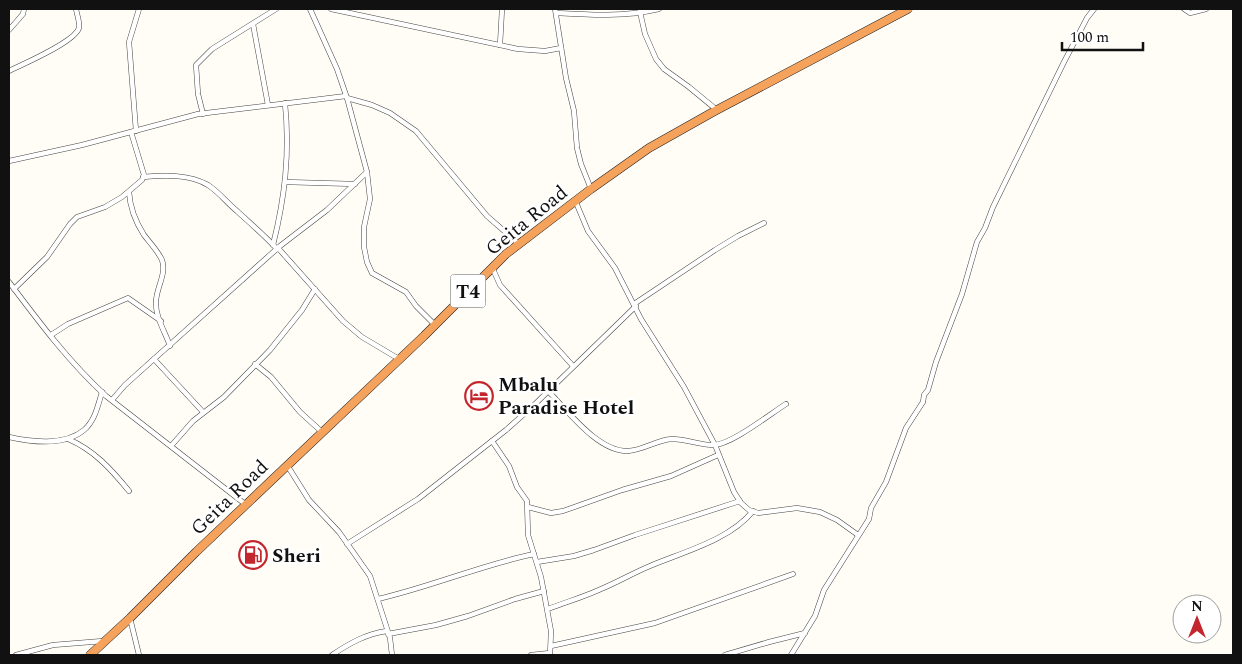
<svg xmlns="http://www.w3.org/2000/svg" width="1242" height="664" font-family="Spectral,serif">
<style>
.lines{fill:none;stroke-linecap:round;stroke-linejoin:round}
.street-casing{stroke:#444;stroke-width:5.5}
.highway-casing{stroke:#222;stroke-width:9}
.street{stroke:#fff;stroke-width:4.5}
.highway{stroke:#f5a25d;stroke-width:8}
.labels{text-anchor:middle;stroke-width:5;stroke-linejoin:round;paint-order:stroke}
.shield{fill:#fff;stroke:#585858;stroke-width:1}
.shield-label{font-size:19px;font-weight:bold;fill:#111}
.street-label{font-size:20px;fill:#111;stroke:#fff}
.poi-label{font-size:20px;font-weight:bold;fill:#111;stroke:#fff;text-anchor:start}
</style>
<rect width="100%" height="100%" fill="#fffdf5"/>
<g class="lines">
<defs>
<g id="street">
<path d="M310,9L337,69L347,98L367,172L370,199L364,227V247L367,262L372,273L406,292L416,306L435,325"/>
<path d="M331,9L518,49L545,51L561,48"/>
<path d="M555,9L566,78L574,111L577,148L581,164L591,189"/>
<path d="M1184,9L1190,13L1206,9"/>
<path d="M640,12L645,34L656,59L664,69L689,87L717,110"/>
<path d="M556,13C591,15 625,17 659,9"/>
<path d="M253,24L268,105"/>
<path d="M9,30L23,14L24,9"/>
<path d="M500,45L502,9"/>
<path d="M9,71C23,64 75,42 79,28C80,22 77,15 76,9"/>
<path d="M347,98L372,105L390,113L416,131L487,216L519,244"/>
<path d="M203,114L198,94L196,65L212,49L276,9"/>
<path d="M136,131L129,42L139,9"/>
<path d="M9,161L82,145L198,114L346,96"/>
<path d="M143,177C164,175 189,174 208,185C219,192 227,203 237,211C251,224 264,235 277,249"/>
<path d="M285,182L355,184"/>
<path d="M129,192C130,208 135,221 144,235C150,243 158,251 162,260C167,274 156,288 156,302C155,316 165,332 170,346"/>
<path d="M575,200L588,231L615,268L641,319L684,387L715,445L734,492L741,503L749,510L758,513L797,508L820,512L837,520L858,535"/>
<path d="M273,245C285,197 290,153 285,103"/>
<path d="M278,248L343,321L362,337L399,359"/>
<path d="M492,267L500,285L573,366"/>
<path d="M9,282C39,322 69,362 106,396L245,504"/>
<path d="M14,289L47,257L70,224L77,217L105,207L122,197L142,180L144,175L131,132"/>
<path d="M634,304L715,250L738,236L764,223"/>
<path d="M51,335L68,324L128,298L161,321"/>
<path d="M154,359L203,412"/>
<path d="M255,364L271,377L300,412L322,432"/>
<path d="M548,391C568,411 598,452 628,451C644,450 656,440 672,439C686,439 700,445 713,445C731,445 770,414 786,404"/>
<path d="M112,400L125,385L280,246L327,210L367,172"/>
<path d="M9,437C31,442 65,446 84,430C95,421 98,405 102,392"/>
<path d="M68,439C94,450 111,469 129,491"/>
<path d="M492,441L509,466L517,487L527,501L528,535L541,577L551,631L550,655"/>
<path d="M171,446L193,421L224,397L270,350L302,310L315,289"/>
<path d="M287,465L309,500L339,532L370,576L390,638L392,655"/>
<path d="M528,507L551,513L563,511L622,490L671,476L718,455"/>
<path d="M347,544L418,499L506,430L533,406L636,306"/>
<path d="M537,562L574,556L594,550L635,535L740,501"/>
<path d="M378,599C431,587 481,565 534,554"/>
<path d="M548,609C566,602 584,597 601,589C618,582 633,573 650,566C683,552 730,540 753,511"/>
<path d="M130,618L139,655"/>
<path d="M388,634L436,625L468,616L515,599L544,591"/>
<path d="M551,646L655,623L793,574"/>
<path d="M16,655L53,645L103,641"/>
<path d="M332,655C350,643 366,634 387,631"/>
<path d="M531,655L550,653"/>
<path d="M725,655L769,642L805,633"/>
<path d="M791,655L815,616L824,590L869,519L871,508L886,482L906,428L923,402L924,395L928,390L936,362L962,294L977,242L985,228L993,207L1064,62L1087,18L1094,9"/>
</g>
<path id="highway" d="M90,655L130,618L196,552L424,336L506,254L591,189L649,148L713,112L908,9"/>
</defs>
<use href="#street" class="street-casing"/>
<use href="#highway" class="highway-casing"/>
<use href="#street" class="street"/>
<use href="#highway" class="highway"/>
</g>
<defs>
<symbol id="hotel-ring" viewBox="-11 -11 22 22"><circle r="9.5" fill="#fff" stroke="#c4262e" stroke-width="1.5"/><path d="M-6-4.5h1.5V1H6V5H4.5V3h-9V5H-6ZM-4 0a1.8 1.8 0 1 1 3.6 0ZM.5 0V-2.5h3Q6-2.5 6 0Z" fill="#c4262e"/></symbol>
<symbol id="fuel-ring" viewBox="-11 -11 22 22"><circle r="9.5" fill="#fff" stroke="#c4262e" stroke-width="1.5"/><path d="M-5.5-6h7V0h2V4h1.3V-2.5L3-4.5l.8-.8L6-3V5H2.5V1h-1V6h-7ZM-4.2-4.7v3.2H.2V-4.7Z" fill="#c4262e"/></symbol>
</defs>
<g fill-rule="evenodd">
<use href="#hotel-ring" x="463" y="380" width="32" height="32"/>
<use href="#fuel-ring" x="237" y="539" width="32" height="32"/>
</g>
<g class="labels">
<rect class="shield" x="450.5" y="274.5" width="35" height="33" rx="4"/>
<g class="shield-label">
<text x="468" y="298">T4</text>
</g>
<g class="street-label">
<text transform="translate(526 220) rotate(-39)" y="7">Geita Road</text>
<text transform="translate(229 497) rotate(-44)" y="7">Geita Road</text>
</g>
<g class="poi-label">
<text x="498" y="391">Mbalu<tspan x="498" dy="23">Paradise Hotel</tspan></text>
<text x="272" y="562">Sheri</text>
</g>
</g>
<rect width="1242" height="664" fill="none" stroke="#111111" stroke-width="20"/>
<g transform="translate(1197 619)"><circle r="24" fill="#ffffff" stroke="#a0a0a0"/>
<path d="M0-4L9 19L0 12L-9 19Z" fill="#c4262e"/>
<text y="-8" font-size="14" font-weight="bold" text-anchor="middle" fill="#111111">N</text>
</g>
<path d="M1062 42v8h81v-8" fill="none" stroke="#111111" stroke-width="2.5"/>
<text x="1070" y="42" font-size="15" fill="#111111" stroke="#ffffff" stroke-width="4" paint-order="stroke">100 m</text>
</svg>
